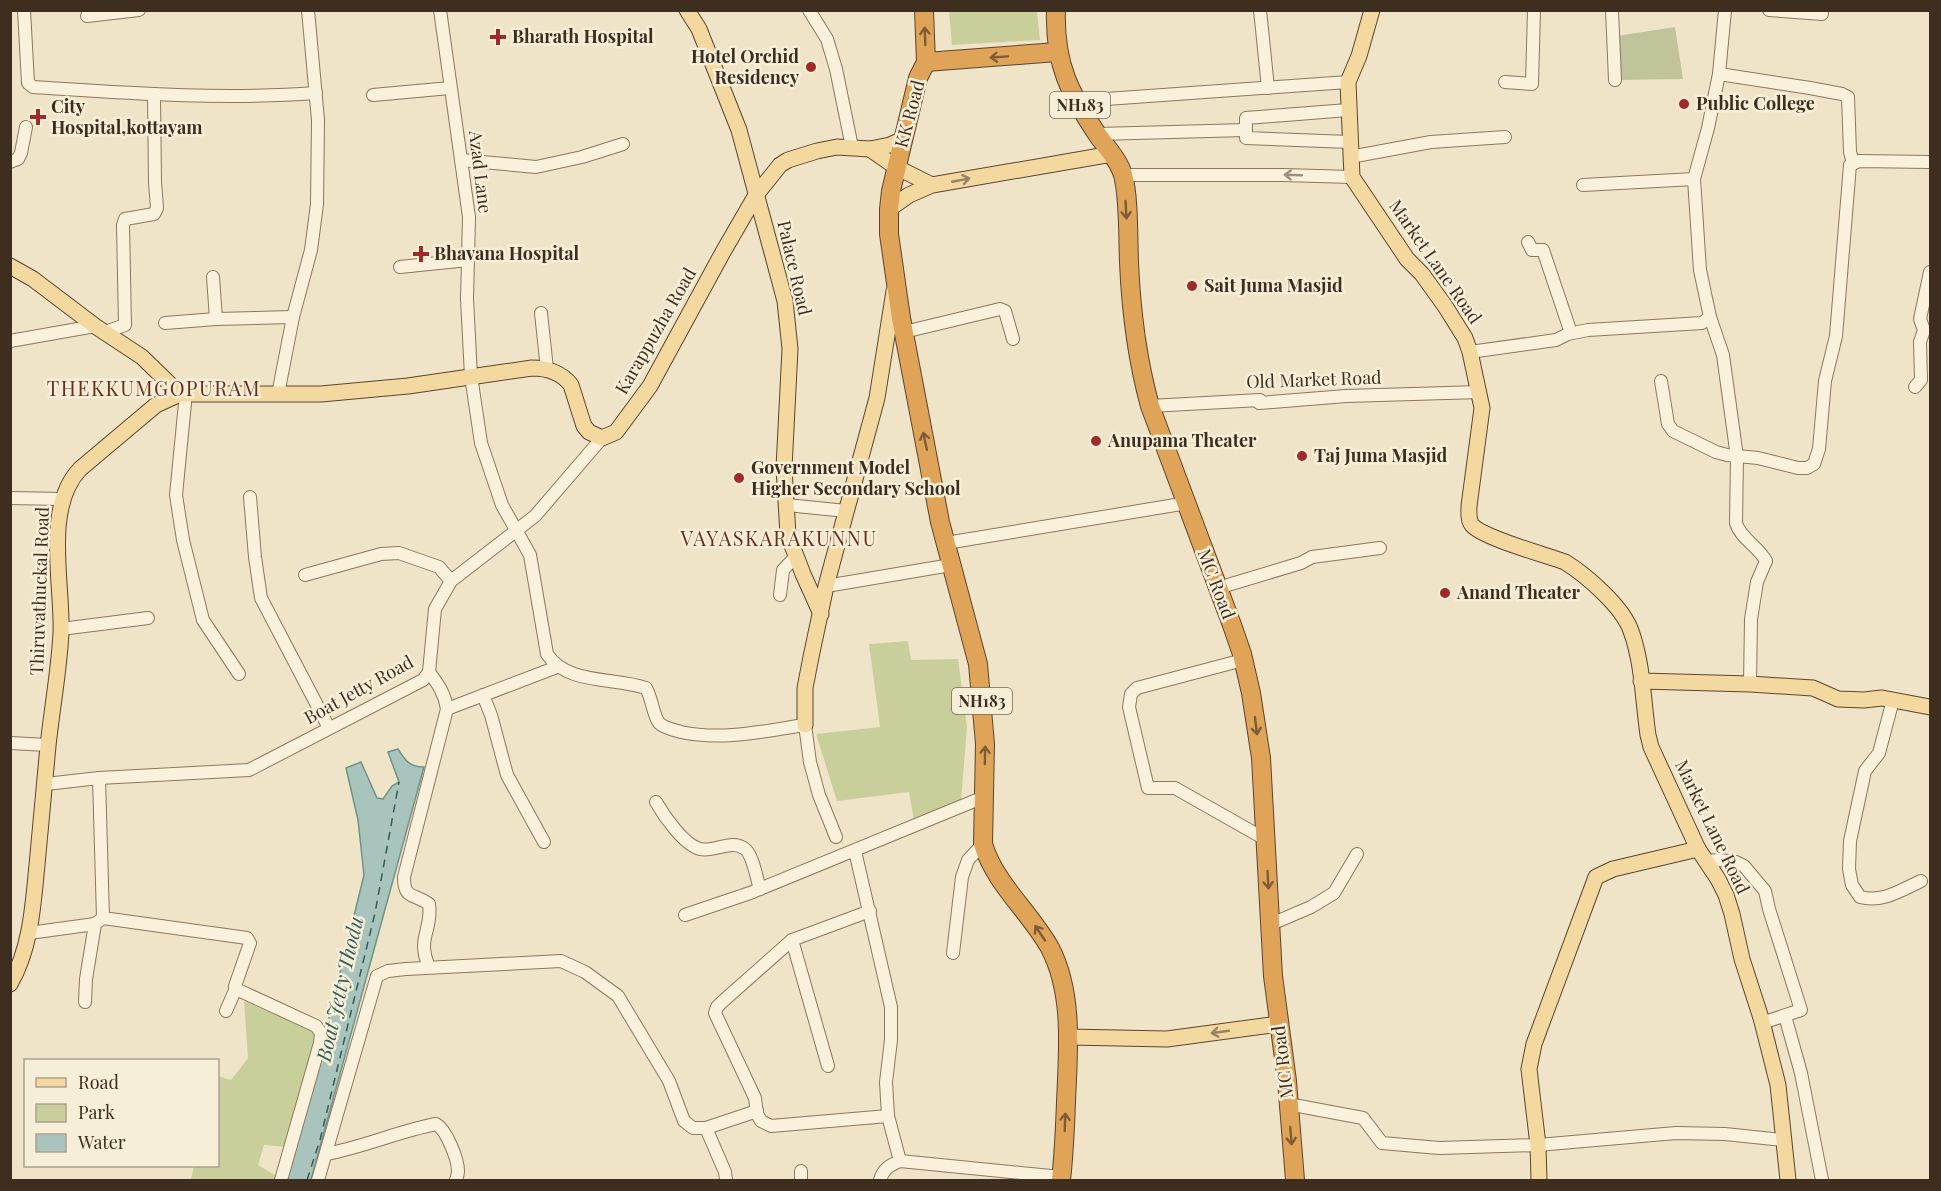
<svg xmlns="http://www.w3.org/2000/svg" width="1941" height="1191" font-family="'Playfair Display',serif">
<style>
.green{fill:#c9cf9b}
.cemetery{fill:#bfc49a}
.water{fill:#a9c4bc;stroke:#6f938a;stroke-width:1.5}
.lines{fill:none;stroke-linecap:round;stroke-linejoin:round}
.ferry{stroke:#2f5d5a;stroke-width:1.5;stroke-dasharray:8 6;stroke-linecap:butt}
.minor-casing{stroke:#8d765c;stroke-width:14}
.major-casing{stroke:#5b4430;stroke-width:17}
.highway-casing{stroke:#5b4430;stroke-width:20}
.minor{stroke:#faf1dc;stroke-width:12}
.major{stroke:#f3d9a0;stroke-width:15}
.highway{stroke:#e0a458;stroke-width:18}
.oneway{stroke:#7e5d36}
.oneway2{stroke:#9c907e}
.oneway3{stroke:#988460}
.poi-dot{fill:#9e2a2b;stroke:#f7eed8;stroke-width:2}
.labels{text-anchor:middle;stroke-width:5;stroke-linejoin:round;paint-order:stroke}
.shield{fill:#f7eed8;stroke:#756857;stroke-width:1.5}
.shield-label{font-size:16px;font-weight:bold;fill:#3d2e20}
.poi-label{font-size:18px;font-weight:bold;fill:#3d2e20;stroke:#f7eed8;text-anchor:start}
.street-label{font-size:18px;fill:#3d2e20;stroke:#f7eed8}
.neighbourhood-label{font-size:20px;letter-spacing:1.5px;fill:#6b2e1e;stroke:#f7eed8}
.water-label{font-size:20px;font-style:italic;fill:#2f5d5a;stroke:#f7eed8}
</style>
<rect width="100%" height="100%" fill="#f0e4c8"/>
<g class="green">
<path d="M949,11H1037L1040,40L952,45Z"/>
<path d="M908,641L911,660L958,659L967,727L961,801L914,820L909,792L837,801L816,734L880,727L869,644Z"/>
<path d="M244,1001L317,1033L288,1147L264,1145L258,1165L278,1177L277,1180H191L194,1166H218V1076L231,1080L248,1058Z"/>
</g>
<path class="cemetery" d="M1675,27L1683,79L1619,80L1617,36Z"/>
<path class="water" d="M398,749C405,760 409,767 424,767L311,1180H285L312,1087L364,875L358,820L346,768L361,762L377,798L383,799L392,786L399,782L388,752Z"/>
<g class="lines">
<path class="ferry" d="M307,1180L320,1140L375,913L399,782"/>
<defs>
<g id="minor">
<path d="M24,10L28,83L33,87C127,93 221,100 316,93"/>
<path d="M440,10L469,217L467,299L471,376L481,443L502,505L530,555L547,654C567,685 614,677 646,688C652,698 653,715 659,723C664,728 674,730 681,732C723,741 764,731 805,725L810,762L819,795L836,837"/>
<path d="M809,10L827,39L836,69L852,147"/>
<path d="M1260,10L1268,88"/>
<path d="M1612,10L1615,80"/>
<path d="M1725,10L1719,74L1708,128L1694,179L1700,270L1710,317L1723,355L1737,457L1736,523C1740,538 1759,547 1766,561L1757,582L1751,619L1750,684"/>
<path d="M1769,10L1822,14"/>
<path d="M87,16L139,10"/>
<path d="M1719,74L1810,88L1842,94L1848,97L1850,152L1853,163"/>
<path d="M1505,82L1532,84L1534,10"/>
<path d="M373,95L450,88"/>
<path d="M1078,101L1348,82"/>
<path d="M1348,110L1246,118V138L1350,142"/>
<path d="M1098,134L1246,130"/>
<path d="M1350,157L1431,142L1505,137"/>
<path d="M461,160L536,167L582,157L623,144"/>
<path d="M10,162L18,159L21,153L26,127"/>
<path d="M1123,175H1283L1352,177"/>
<path d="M1583,185L1694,179"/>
<path d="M1528,242L1532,250H1543L1571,333"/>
<path d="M400,267L468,260"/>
<path d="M213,277L216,319"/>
<path d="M541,313L547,369"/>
<path d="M165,323L216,319L293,317"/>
<path d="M105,332L125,325L123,225L125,219L154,214L157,208L155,182L154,95"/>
<path d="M904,332L1000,309L1005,311L1013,339"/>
<path d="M10,341L95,326"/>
<path d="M1470,352L1556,340L1568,334L1588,330L1702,323L1710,317"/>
<path d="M1661,381L1668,424L1673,431L1716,452L1727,455L1758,458L1798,468H1807L1814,464L1819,449L1825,381L1836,336L1850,165L1859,161L1930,162"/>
<path d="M1915,387L1921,380L1920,342L1924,330L1920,319L1930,272"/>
<path d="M186,393L176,495L183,540L203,620L239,674"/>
<path d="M278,394L293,317L311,250L317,204L318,120L308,10"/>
<path d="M1150,406L1260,400L1259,403L1346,396L1480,392"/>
<path d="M250,497L255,557L261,598L329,728"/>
<path d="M10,498L62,499"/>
<path d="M787,505L846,511"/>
<path d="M946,543L1187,503"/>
<path d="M305,575L381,554L399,553L439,567L451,581"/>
<path d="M826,586L951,565"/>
<path d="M1218,588L1301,563L1312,557L1380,548"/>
<path d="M780,595L783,570L796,556"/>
<path d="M61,629L148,618"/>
<path d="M1243,660L1137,688L1131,694L1129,707L1148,788H1175L1265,839"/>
<path d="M483,695L491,715L507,775L544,842"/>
<path d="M1893,700L1879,753L1865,771L1850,841L1849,869L1852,885L1860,897C1883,903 1901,890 1921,881"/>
<path d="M447,709L557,667"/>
<path d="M10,743L48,745"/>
<path d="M46,784L99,778L249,770L423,680L429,672L435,609L451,581L535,516L602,438"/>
<path d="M656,802C664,816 684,845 700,849C714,853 732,838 745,849C753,855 757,880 760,889"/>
<path d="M855,851L891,1007V1040L886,1082L888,1116L900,1161"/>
<path d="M1706,861L1719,860L1736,862L1744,866L1765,891L1769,909L1801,1010L1762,1023"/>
<path d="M870,911L792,940L722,1002L717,1007L715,1013L755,1098L757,1114L761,1121L771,1126L888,1116"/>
<path d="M685,915L750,893L984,797"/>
<path d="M103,918L247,938L250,943L235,986L236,989L316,1026L321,1033L320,1043L281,1180"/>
<path d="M1269,925L1311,907L1334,893L1357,854"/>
<path d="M29,933L95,924"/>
<path d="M792,940L828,1066"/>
<path d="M953,953L962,877L968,860L983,844"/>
<path d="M429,967C416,937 433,931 429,904C414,893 404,900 404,877L447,709C445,694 438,684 429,672"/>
<path d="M85,1002L86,979L95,924L103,918L99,778"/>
<path d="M226,1011L236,988"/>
<path d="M1785,1016L1801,1073L1822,1180"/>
<path d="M1288,1104L1363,1118L1382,1143L1439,1148L1538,1145L1676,1133L1725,1134L1783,1140"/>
<path d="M706,1128L757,1111"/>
<path d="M326,1154C364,1147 399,1131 436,1124C446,1129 458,1159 458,1171C458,1174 457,1177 456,1180"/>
<path d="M318,1180L377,976L388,971L406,969L561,961L585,972L618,996L669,1081L684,1121L693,1128H706L725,1172L726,1180"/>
<path d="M801,1180V1171"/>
<path d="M880,1180C883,1169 890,1165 900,1161L1061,1177"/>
</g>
<g id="major">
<path d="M687,10L699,29L739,130L785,301L790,349L784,468L788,535L803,574L821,614"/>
<path d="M1372,10L1359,56L1348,82L1352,177L1407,259L1422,274L1445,306L1465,338L1470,352L1482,408L1469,506C1469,512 1468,520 1472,525C1483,538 1546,555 1565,562C1586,575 1623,607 1631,631C1643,664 1643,701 1648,735L1651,747L1698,849L1718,879L1726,895L1732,914L1742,959L1761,1018L1778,1085L1788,1180"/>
<path d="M870,149L896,167L932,185"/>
<path d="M889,209L909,195L932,185L1112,154"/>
<path d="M10,266L33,279L95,326L142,357L180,394"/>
<path d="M1641,681L1750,684L1813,688L1838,699L1864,700L1882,698L1930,707"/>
<path d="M805,725V688L811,657L826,586L877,398L894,291"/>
<path d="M10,984C31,948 33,905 37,865C41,825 44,786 48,746C52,708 59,671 61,633C63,584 43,508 80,469L156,405L180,394H321L408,386L532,368C547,368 562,373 571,385L584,426L589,432L602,438L616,432L650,386L723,252L756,195L780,165L788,160L817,151L837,147L870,149L890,145L903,139"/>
<path d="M1068,1037L1167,1039L1278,1024"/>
<path d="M1539,1180L1538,1145L1529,1069L1534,1044L1596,877L1613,869L1698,849"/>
</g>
<g id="highway">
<path d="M924,10L926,62L918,78L891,191L889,209V234L901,318L940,522L978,664L985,744L983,844C995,884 1030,912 1050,948C1074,994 1068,1052 1066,1102C1065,1129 1064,1154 1061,1180"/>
<path d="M1056,10C1054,64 1070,94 1099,137C1108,149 1119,161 1123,175C1129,197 1128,238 1129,262C1131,310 1137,359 1150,406L1232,625L1242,654L1251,693L1261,758L1273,976L1287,1081L1295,1180"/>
<path d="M926,62L1057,52"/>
</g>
</defs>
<use href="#minor" class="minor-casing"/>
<use href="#major" class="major-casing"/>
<use href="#highway" class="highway-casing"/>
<use href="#minor" class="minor"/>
<use href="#major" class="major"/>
<use href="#highway" class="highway"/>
</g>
<defs><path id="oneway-shaft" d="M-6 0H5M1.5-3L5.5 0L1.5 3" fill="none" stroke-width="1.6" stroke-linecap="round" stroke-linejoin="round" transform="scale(1.5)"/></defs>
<g class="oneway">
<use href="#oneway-shaft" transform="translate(925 36) rotate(-92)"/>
<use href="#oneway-shaft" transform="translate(999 57) rotate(176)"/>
<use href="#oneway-shaft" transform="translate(1126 210) rotate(87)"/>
<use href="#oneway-shaft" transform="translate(925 441) rotate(-102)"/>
<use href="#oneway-shaft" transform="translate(1256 726) rotate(83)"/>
<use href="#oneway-shaft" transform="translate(985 755) rotate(-89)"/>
<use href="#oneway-shaft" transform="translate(1268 880) rotate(87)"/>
<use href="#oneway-shaft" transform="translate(1040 933) rotate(-124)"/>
<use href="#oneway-shaft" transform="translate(1065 1122) rotate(-88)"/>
<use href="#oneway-shaft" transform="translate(1291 1136) rotate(85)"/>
</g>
<use class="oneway2" href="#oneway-shaft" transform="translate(1293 175) rotate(-178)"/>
<g class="oneway3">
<use href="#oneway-shaft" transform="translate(961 180) rotate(-11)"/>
<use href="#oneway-shaft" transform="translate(1220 1032) rotate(172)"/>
</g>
<g class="poi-dot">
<path d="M495 28h6v6h6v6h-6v6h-6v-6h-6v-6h6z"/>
<circle cx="811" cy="67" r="6"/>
<circle cx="1684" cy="104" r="6"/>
<path d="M35 108h6v6h6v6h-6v6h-6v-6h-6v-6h6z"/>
<path d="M418 245h6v6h6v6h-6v6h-6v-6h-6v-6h6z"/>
<circle cx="1192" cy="286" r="6"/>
<circle cx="1096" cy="441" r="6"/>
<circle cx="1302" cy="456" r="6"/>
<circle cx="739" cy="478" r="6"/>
<circle cx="1445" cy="593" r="6"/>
</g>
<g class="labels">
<g class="shield">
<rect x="1050" y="92" width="60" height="26" rx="4.5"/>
<rect x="952" y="688" width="60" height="26" rx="4.5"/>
</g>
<g class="shield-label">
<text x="1080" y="111">NH183</text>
<text x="982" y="707">NH183</text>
</g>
<g class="poi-label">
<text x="512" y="43">Bharath Hospital</text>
<text x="799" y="63" text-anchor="end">Hotel Orchid<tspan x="799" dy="21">Residency</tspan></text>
<text x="1696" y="110">Public College</text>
<text x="51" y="113">City<tspan x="51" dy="21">Hospital,kottayam</tspan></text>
<text x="434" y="260">Bhavana Hospital</text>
<text x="1204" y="292">Sait Juma Masjid</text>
<text x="1108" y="447">Anupama Theater</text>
<text x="1314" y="462">Taj Juma Masjid</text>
<text x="751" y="474">Government Model<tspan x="751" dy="21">Higher Secondary School</tspan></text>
<text x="1457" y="599">Anand Theater</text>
</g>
<g class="street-label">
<text transform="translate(910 114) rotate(-75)" y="6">KK Road</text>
<text transform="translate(480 172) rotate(83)" y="6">Azad Lane</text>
<text transform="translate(1435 262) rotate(55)" y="6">Market Lane Road</text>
<text transform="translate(794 268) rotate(77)" y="6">Palace Road</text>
<text transform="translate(656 331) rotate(-60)" y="6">Karappuzha Road</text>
<text transform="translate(1314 380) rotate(-2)" y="6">Old Market Road</text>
<text transform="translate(1216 584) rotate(69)" y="6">MC Road</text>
<text transform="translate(40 591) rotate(-88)" y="6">Thiruvathuckal Road</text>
<text transform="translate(359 690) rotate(-29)" y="6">Boat Jetty Road</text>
<text transform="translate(1712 827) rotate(64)" y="6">Market Lane Road</text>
<text transform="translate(1283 1062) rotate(-97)" y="6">MC Road</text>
</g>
<g class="neighbourhood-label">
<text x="154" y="396">THEKKUMGOPURAM</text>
<text x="779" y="546">VAYASKARAKUNNU</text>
</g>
<g class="water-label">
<text transform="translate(340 989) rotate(-77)" y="7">Boat Jetty Thodu</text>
</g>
</g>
<rect width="1941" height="1191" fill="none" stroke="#3d2e20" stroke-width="24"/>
<rect x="24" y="1059" width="195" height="108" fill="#f7eed8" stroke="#ada18e" stroke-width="1.5"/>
<rect x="36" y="1078" width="30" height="9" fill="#f3d9a0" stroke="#ada18e" stroke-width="1.5"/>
<text x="78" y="1089" font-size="18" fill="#3d2e20">Road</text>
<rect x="36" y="1104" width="30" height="18" fill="#c9cf9b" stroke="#ada18e" stroke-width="1.5"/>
<text x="78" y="1119" font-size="18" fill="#3d2e20">Park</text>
<rect x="36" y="1134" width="30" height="18" fill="#a9c4bc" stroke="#ada18e" stroke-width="1.5"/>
<text x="78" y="1149" font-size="18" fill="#3d2e20">Water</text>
</svg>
